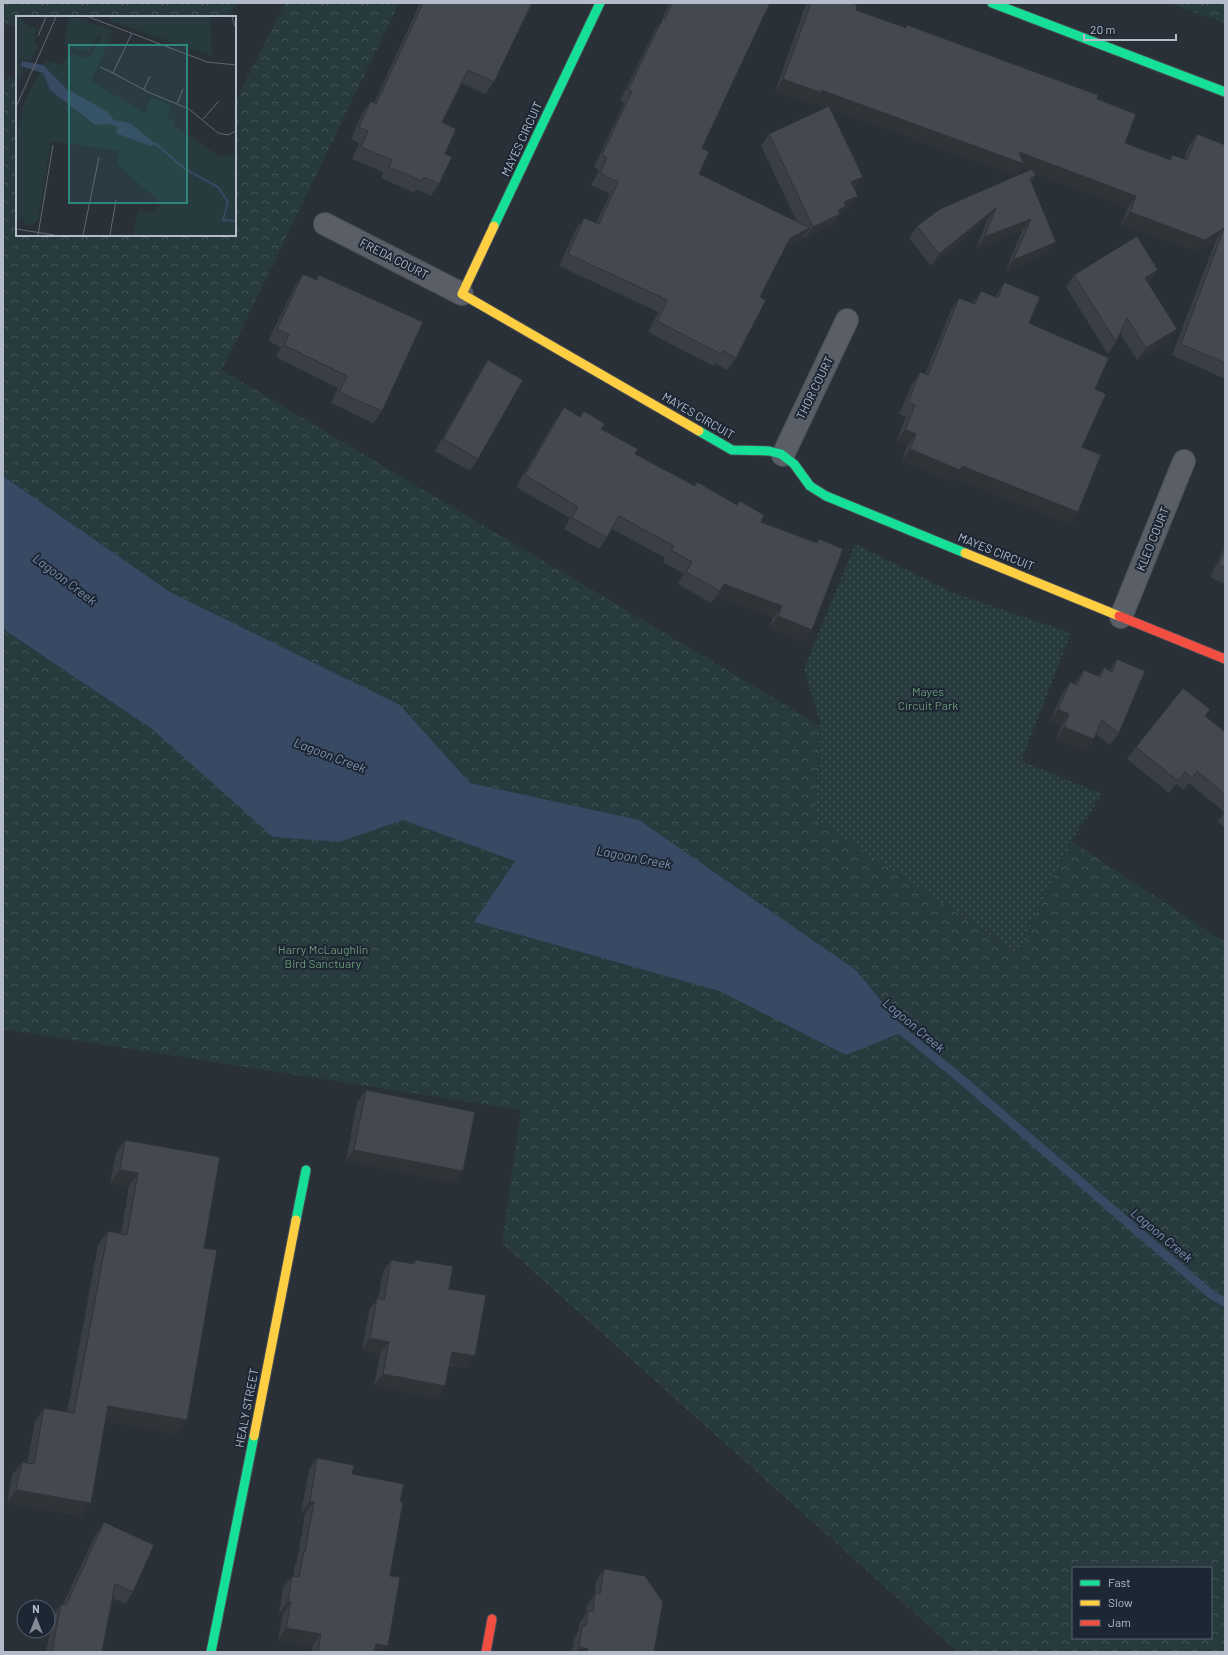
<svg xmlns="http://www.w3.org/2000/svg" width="1228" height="1655" font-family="Barlow,sans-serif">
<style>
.green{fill:url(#green-dots)}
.forest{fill:url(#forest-crowns);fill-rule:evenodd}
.water{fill:#384963}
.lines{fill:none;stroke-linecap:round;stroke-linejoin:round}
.stream{stroke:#384963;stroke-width:9}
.street-casing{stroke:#484c53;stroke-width:24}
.fast-casing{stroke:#484c53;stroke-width:11}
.slow-casing{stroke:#484c53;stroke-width:11}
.jam-casing{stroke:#484c53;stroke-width:11}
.street{stroke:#5a5e66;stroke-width:22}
.fast{stroke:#16e098;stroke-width:9}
.slow{stroke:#ffcf43;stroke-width:9}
.jam{stroke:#f24e42;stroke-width:9}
.wall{fill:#3a3f45;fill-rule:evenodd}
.shaded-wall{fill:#303338}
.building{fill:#444950;stroke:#303338}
.labels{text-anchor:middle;stroke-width:4;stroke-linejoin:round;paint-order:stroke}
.street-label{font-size:12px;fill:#b4bcc9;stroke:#1d2633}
.park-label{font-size:12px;fill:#6b9a76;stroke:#1d2633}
.water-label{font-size:13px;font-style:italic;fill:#7c92b1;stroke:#1d2633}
.inset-river{fill:none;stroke:#384963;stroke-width:2}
.inset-road{fill:none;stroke:#616872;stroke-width:1}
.view{fill:#308480;fill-opacity:0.15;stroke:#308480;stroke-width:2}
.inset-edge{fill:none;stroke:#b4bcc9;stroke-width:2}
</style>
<defs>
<pattern id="green-dots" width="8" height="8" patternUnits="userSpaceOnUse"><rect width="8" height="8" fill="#273a3e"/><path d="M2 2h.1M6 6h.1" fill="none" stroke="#445559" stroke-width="1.8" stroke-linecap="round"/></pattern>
<pattern id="forest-crowns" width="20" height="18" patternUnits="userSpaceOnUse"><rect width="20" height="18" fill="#273a3e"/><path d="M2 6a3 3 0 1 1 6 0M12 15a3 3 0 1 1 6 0" fill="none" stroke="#445559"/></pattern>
</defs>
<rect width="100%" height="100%" fill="#2a3038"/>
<path class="green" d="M855,544L951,592L1071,633L1021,761L1102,794L1071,841L1018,953L815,819L821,726L804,669Z"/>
<g class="forest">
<path d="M3,3H237L228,17H17V26L3,24Z"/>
<path d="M285,3H399L222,370L821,726L816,819L1017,953L1071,841L1225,942V1652H958L502,1243L521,1110L3,1029V629L152,729L273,837L340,842L403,820L515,861L475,922L719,991L846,1055L906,1031L856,970L639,820L470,783L400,705L170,592L3,476V86L9,77L17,81V235H235V102ZM1073,1568H1211V1638H1073Z"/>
<path d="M1167,3H1225V23Z"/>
</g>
<path class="water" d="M3,476L170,592L400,705L470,783L639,820L856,970L906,1031L846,1055L719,991L474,922L515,861L403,820L340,842L273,837L152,729L3,629Z"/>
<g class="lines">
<path class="stream" d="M895,1025L961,1079L1213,1296L1225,1302"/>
<defs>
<g id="street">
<path d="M325,224L462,294"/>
<path d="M783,455L847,320"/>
<path d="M1121,617L1184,461"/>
</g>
<g id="fast">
<path d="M992,3L1225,92"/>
<path d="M494,226L600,3"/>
<path d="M699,431L732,450L769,451L781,454L794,464L810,486L826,496L965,553"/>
<path d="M296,1220L306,1170"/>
<path d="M211,1652L254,1436"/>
</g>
<g id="slow">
<path d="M494,226L462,294L699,431"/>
<path d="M965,553L1119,616"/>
<path d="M254,1436L296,1220"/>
</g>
<g id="jam">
<path d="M1119,616L1225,659"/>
<path d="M486,1652L492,1619"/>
</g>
</defs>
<use href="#street" class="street-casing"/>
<use href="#fast" class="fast-casing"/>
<use href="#slow" class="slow-casing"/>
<use href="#jam" class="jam-casing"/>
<use href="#street" class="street"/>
<use href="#fast" class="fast"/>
<use href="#slow" class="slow"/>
<use href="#jam" class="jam"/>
</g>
<g class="wall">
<path d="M420,3H532L494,82L485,94L461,83L442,122L445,154L439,184L431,196L417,189L414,193L381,178L383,172L352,159L359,143L351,139L362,113L371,101L374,103Z"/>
<path d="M669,3H770L702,148L699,174L797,222L761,146L769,134L827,107L816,103L814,105L775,91L805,7L808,3H852L856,10L906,28L907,25L1097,99L1125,143L1169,159L1172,155L1184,159L1189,146L1197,134L1225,145V379L1172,355L1216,240L1197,252L1121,224L1128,208L1034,173L1036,175L1031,181L1047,253L1005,272L1022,231L976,249L987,220L931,266L909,238L917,226L1016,176L829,108L854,189L849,208L843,211L831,226L805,238L804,236L801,240L785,248L760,297L736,358L727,370L715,363L713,366L648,332L658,313L654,310L559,266L576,229L584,218L596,223L610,194L591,185L599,170L594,167L624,103L620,101L655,30L662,20ZM1021,168L1028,170L1016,176Z"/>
<path d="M1158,270L1150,281L1148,283L1177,329L1168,341L1137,360L1120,333L1116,342L1108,354L1066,287L1074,275Z"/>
<path d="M303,274L316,279L319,275L382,411L373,423L331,403L338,388L276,357L281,347L268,341L295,286Z"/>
<path d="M1004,282L1029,323L1095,389L1082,447L1070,524L954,478L952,481L902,461L907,446L896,442L906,417L899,414L912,384L920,372L925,374L951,310L959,298L973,303L981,291L995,297Z"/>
<path d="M488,360L478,459L470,471L435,451L480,372Z"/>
<path d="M564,407L580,417L584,411L601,429L635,454L694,485L697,482L737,505L740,501L761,522L817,543L819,539L804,642L769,628L773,618L717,596L711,603L678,584L684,574L663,562L665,558L612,529L607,537L599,549L564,529L570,518L516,487L556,419Z"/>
<path d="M1225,547V584L1210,577Z"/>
<path d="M1117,659L1119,733L1110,745L1096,734L1094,739L1086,751L1056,739L1061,726L1050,721L1062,694L1070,682L1074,684L1084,670L1098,676L1104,667L1110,670Z"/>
<path d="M1210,709L1205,716L1225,732V828L1218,822L1224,812L1189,783L1184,790L1176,784L1169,793L1127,759L1136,747Z"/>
<path d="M366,1090L463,1171L455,1183L346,1161L357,1102Z"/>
<path d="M125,1140L204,1248L187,1420L177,1434L105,1421L81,1516L7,1503L12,1475L22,1462H27L35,1422L44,1408L67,1412L98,1245L108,1231L121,1233L129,1186L110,1183L116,1153Z"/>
<path d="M391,1260L412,1264L415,1260L449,1289L467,1368L449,1365L437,1398L374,1386L380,1354L362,1350L369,1310L378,1299L383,1272Z"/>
<path d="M317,1458L352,1474L400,1502L390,1576L384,1652H311L312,1646L278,1640L283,1614L279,1613L283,1588L292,1576L293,1577L295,1564L297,1561L305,1514L301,1513L309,1470Z"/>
<path d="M104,1522L133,1592L125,1604L113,1598L102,1652H46L53,1616L61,1604H63L96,1534Z"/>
<path d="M604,1569L654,1652H572L574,1638L578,1632L580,1622L586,1614L587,1605L594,1596L596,1581Z"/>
</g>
<g class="shaded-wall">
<path d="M783,79L821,90L1019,152L1136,196L1128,208L1021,168L1016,176L816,103L814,105L775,91Z"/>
<path d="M863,177L854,189L851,182Z"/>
<path d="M858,196L849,208L843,211L831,226L805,238L813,227L844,202Z"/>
<path d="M996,208L987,220L931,266L939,254Z"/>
<path d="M1130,212L1224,228L1216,240L1197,252L1121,224Z"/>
<path d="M1031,219L1022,231L976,249L984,237Z"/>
<path d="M810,228L801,240L782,250L790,238Z"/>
<path d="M1056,242L1047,253L1005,272L1013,260Z"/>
<path d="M1158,270L1150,281L1136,290L1145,278Z"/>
<path d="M1177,329L1168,341L1137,360L1146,348Z"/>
<path d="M905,430L916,434L907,446L896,442Z"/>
<path d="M910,449L962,466L1078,512L1070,524L954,478L952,481L902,461Z"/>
<path d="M724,584L782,606L773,618L717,596Z"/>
<path d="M778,616L812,630L804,642L769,628Z"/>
<path d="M1058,709L1069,714L1061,726L1050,721Z"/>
<path d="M1064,727L1094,739L1086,751L1056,739Z"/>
<path d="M354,1150L463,1171L455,1183L346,1161Z"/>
<path d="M120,1170L138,1173L129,1186L110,1183Z"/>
<path d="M370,1338L389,1342L380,1354L362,1350Z"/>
<path d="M452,1352L475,1356L467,1368L443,1363Z"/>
<path d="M383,1374L445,1386L437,1398L374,1386Z"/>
<path d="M108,1406L187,1420L177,1434L99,1420Z"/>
<path d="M16,1490L91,1503L81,1516L7,1503Z"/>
<path d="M310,1501L314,1502L305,1514L301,1513Z"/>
<path d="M288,1601L291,1602L283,1614L279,1613Z"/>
<path d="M286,1628L321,1634L312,1646L278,1640Z"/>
<path d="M376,1644L388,1646L384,1652H370Z"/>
<path d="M579,1647L588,1649L586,1652H576Z"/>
</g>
<g class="building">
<path d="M423,3H532L494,82L468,70L442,122L456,129L445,154L452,157L439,184L424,177L422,181L389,167L392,160L361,147L368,131L359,127L371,101L376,104Z"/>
<path d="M672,3H770L702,148L709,152L699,174L810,228L790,238L760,297L766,300L736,358L723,351L721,354L657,321L667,301L663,298L568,254L584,218L599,224L618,182L600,173L607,158L602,155L632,91L628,90L663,18L665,19Z"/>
<path d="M811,3H852L857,5L856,10L906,28L907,25L1098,95L1097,99L1136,114L1125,143L1171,160L1172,155L1187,160L1197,134L1225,145V363L1181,344L1224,228L1205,240L1130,212L1136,196L1019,152L1024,164L821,90L822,93L783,79Z"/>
<path d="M829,106L863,177L851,182L858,196L844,202L846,206L838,210L840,214L813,227L769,134Z"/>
<path d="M1032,169L1036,175L1030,179L1056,242L1013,260L1031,219L984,237L996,208L939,254L917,226L940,209Z"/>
<path d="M1137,236L1158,270L1145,278L1177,329L1146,348L1127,318L1116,342L1074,275Z"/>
<path d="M303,274L317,280L319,275L423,322L382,411L339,392L347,376L284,345L289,335L277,329Z"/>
<path d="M1004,282L1040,297L1029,323L1109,358L1095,389L1106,394L1082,447L1101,455L1078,512L962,466L960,470L910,449L916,434L905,430L915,405L908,402L920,372L928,375L959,298L975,304L981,291L998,298Z"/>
<path d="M488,360L523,380L478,459L443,439Z"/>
<path d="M564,407L580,417L584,411L605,424L601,429L638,449L635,454L695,486L697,482L737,505L740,501L764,515L761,522L817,543L819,539L843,549L812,630L778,616L782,606L724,584L720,591L686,572L692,562L671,550L674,546L619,516L607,537L572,518L578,507L525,475Z"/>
<path d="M1225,551V568L1218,565Z"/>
<path d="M1117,659L1145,671L1119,733L1102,720L1094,739L1064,727L1069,714L1058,709L1070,682L1077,685L1084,670L1100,677L1104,667L1112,672Z"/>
<path d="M1183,688L1210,709L1205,716L1225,732V794L1197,771L1192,778L1185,772L1178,781L1136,747Z"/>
<path d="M366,1090L475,1112L463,1171L354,1150Z"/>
<path d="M125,1140L220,1157L204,1248L217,1250L187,1420L108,1406L91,1503L16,1490L22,1462L34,1464L44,1408L74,1413L108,1231L127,1235L138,1173L120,1170Z"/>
<path d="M391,1260L414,1264L415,1260L453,1266L449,1289L486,1295L475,1356L452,1352L445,1386L383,1374L389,1342L370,1338L377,1298L384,1300Z"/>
<path d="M317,1458L354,1465L352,1474L404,1484L400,1502H403L390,1576L400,1577L388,1646L376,1644L374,1652H318L321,1634L286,1628L291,1602L288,1601L292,1576L299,1577L304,1552H305L314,1502L310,1501Z"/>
<path d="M104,1522L154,1545L133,1592L115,1584L102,1652H52L61,1604L66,1605Z"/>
<path d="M604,1569L645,1576L663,1602L654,1652H587L588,1649L579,1647L582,1626H586L588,1611H593L595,1593L600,1594Z"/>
</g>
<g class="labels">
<g class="street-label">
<text transform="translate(522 139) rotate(-65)" y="4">MAYES CIRCUIT</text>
<text transform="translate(394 259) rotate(27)" y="4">FREDA COURT</text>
<text transform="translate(815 388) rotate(-64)" y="4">THOR COURT</text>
<text transform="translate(698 416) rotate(30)" y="4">MAYES CIRCUIT</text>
<text transform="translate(1153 539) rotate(-68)" y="4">KLEO COURT</text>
<text transform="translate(996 552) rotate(22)" y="4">MAYES CIRCUIT</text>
<text transform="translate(247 1408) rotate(-79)" y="4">HEALY STREET</text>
</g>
<g class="park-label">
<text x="928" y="696">Mayes<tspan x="928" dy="14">Circuit Park</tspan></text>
<text x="323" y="954">Harry McLaughlin<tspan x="323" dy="14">Bird Sanctuary</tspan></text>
</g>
<g class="water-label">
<text transform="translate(65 579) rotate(37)" y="5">Lagoon Creek</text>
<text transform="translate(330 755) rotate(21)" y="5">Lagoon Creek</text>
<text transform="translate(634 857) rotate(11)" y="5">Lagoon Creek</text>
<text transform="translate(914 1025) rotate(40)" y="5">Lagoon Creek</text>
<text transform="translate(1162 1235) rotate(40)" y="5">Lagoon Creek</text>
</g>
</g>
<g transform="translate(16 16)">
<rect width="220" height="220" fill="#2a3038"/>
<path d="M135,81L156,90L151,102L159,105L151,120L131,107L130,93Z" fill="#273a3e"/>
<path d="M0,1H4L7,6L22,14L9,26L0,24ZM53,1H59L98,15L75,65L132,99L131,107L150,120L156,109L203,140L220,138V219H117L122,194L135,196L146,188L101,148L103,135L43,126H35L22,203L16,210L8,208L9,202H4L0,207V121L8,87L23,57H27L34,74L79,109L92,107L103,111L99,117L134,130L114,107L98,104L92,96L70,86L51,73L27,49L30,45L46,48L54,37L69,42L75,40L86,19L84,18L72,35L48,30ZM92,1H194L196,40L97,6ZM0,40L5,41L3,48L8,55L0,69Z" fill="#273a3e"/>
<path d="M17,18L21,21L18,27L22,29L14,46L0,40V24L9,26Z" fill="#273a3e"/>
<path d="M6,45L27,49L51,73L92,96L98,104L114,107L140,128L134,130L99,117L102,111L92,108L79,109L34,74L27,57L4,50Z" fill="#384963"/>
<path class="inset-river" d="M139,127L169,153L202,171L212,186L207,204L220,205"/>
<path class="inset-road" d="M73,1L191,46L220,49M216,1L220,13M116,17L97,57L132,76L173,93L202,117L212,119L220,115M22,20L30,1M84,51L97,57M128,73L134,60M161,88L167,73M0,91L40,1M187,103L203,85M0,213L38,219M22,219L37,129M67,219L83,141M94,219L100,184"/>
<path class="view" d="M53,29H171V187H53Z"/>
<rect width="220" height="220" class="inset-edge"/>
</g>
<rect width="1228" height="1655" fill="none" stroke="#b4bcc9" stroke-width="8"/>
<rect x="1072" y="1567" width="140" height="72" fill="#1d2633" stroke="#59626f"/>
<rect x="1080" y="1580" width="20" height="6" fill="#16e098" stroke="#59626f"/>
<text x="1108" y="1587" font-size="12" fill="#b4bcc9">Fast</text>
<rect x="1080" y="1600" width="20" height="6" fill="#ffcf43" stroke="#59626f"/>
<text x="1108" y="1607" font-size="12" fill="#b4bcc9">Slow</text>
<rect x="1080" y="1620" width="20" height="6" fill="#f24e42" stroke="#59626f"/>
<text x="1108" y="1627" font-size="12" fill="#b4bcc9">Jam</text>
<g transform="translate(36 1619)"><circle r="19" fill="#1d2633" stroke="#59626f"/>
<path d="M0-3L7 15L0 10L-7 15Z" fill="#848b96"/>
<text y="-6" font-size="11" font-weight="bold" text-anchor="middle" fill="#b4bcc9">N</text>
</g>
<path d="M1084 34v6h92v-6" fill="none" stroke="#b4bcc9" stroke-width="2"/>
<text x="1090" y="34" font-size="12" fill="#b4bcc9" stroke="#1d2633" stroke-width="3" paint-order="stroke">20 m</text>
</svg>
